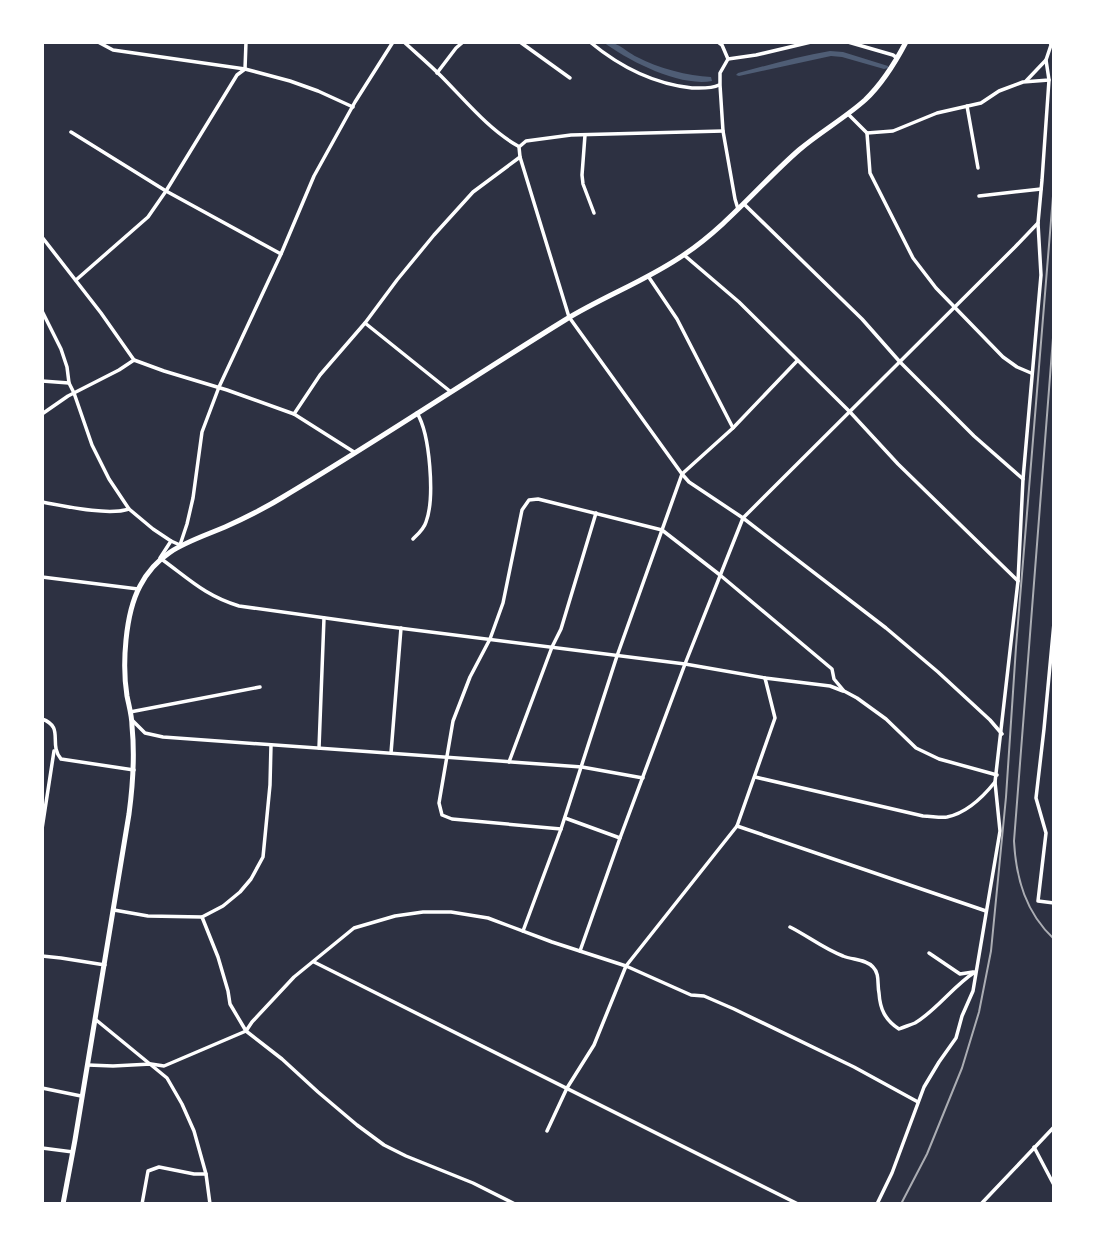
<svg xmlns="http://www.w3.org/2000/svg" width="1096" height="1246" font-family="Georgia,serif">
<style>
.water{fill:#4f5d75}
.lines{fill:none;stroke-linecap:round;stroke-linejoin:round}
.minor{stroke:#fff;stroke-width:3.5}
.secondary{stroke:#fff;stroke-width:5}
.rail{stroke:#abadb3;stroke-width:2}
</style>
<rect width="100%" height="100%" fill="#2d3142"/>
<g class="water">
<path d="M603,42C620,42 623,50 637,57C658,68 688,76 711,77L712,81C679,87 629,61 603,42Z"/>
<path d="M830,51L843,52L888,66V68L884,69L842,57L831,56L739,76L736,75L738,73C769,65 799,56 830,51Z"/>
</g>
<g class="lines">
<g class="minor">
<path d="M98,42L113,50L245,69L290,81L318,91L353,107"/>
<path d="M404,42C416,53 429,64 441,76C464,99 489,130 518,146"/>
<path d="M520,42L570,78"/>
<path d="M590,42C619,66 654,84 692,88C701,88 711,89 719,85"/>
<path d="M718,42L722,45L728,59"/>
<path d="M848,42L893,55L897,58"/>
<path d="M728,59L720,73V85L723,131L735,199L738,209"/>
<path d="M728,59L756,55L811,42"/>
<path d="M437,73L456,48L463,42"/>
<path d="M1026,81L1046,60"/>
<path d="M967,106L978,168"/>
<path d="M848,114L867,133L893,131L937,113L981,103L999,91L1023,82L1049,80L1046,60L1051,45L1050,42"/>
<path d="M71,132L166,191L281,254"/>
<path d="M867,133L870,173L913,258L936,288L1003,357L1017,367L1031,373"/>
<path d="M585,135L582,175L583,184L594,213"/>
<path d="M520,157L569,317L682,474L689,482L743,518L886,628L938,672L990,720L1002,734"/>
<path d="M979,196L1041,189"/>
<path d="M744,204L862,319L900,362L974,436L1023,479"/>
<path d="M42,237L101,313L134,360"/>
<path d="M684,255L739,302L850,412L898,464L1018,581"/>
<path d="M648,276L677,319L733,428"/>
<path d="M76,280L148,217L166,191L237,75L245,69L246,42"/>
<path d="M42,311L61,349L67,367L69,383L74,393L92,445L109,479L129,509L153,529L171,541L160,558C188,578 205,596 239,606L383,626L685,664L765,678L830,686L843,691"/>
<path d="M365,323L451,392"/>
<path d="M42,381L69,383"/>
<path d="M42,414L68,396L119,370L134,360L164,371L227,390L294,414L354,452"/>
<path d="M294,414L320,375L365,323L397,280L434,235L473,192L520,157L519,147L526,141L571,135L723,131"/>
<path d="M42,502C64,506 108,516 129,509"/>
<path d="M413,539C418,534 424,529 426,522C435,498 430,434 417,413"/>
<path d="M171,541L180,545L187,524L193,498L202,432L219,387L281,254L314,176L355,102L393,42"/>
<path d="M42,577L138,589"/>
<path d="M1054,623L1044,729L1036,798L1046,833L1038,901L1054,903"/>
<path d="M130,712L260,687"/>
<path d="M42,719C65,727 48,744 61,759L134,770"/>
<path d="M132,720L145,733L163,737L582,767L643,778"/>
<path d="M319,748L324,618"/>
<path d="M391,753L401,628"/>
<path d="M509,762L552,647L561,629L596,513"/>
<path d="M755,777L923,816C931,816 940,818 947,817C967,813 983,797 995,782"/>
<path d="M565,818L620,838"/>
<path d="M737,826L986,911"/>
<path d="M42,829L54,751"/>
<path d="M561,829L452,819L442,815L439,803L453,721L470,677L490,639L503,603L522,510L529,500L538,499L662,530L720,575L832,669L834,679L844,691L857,698L886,719L916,748L939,759L997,775"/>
<path d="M114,910L148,916L202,917L223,906L240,892L251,879L263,857L270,785L271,745"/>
<path d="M202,917L218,957L228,991L230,1004L246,1031L282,1059L318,1092L357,1125L384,1145L406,1156L473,1183L515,1204"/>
<path d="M790,927C808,936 824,949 843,956C852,960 866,959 873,967C880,974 877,984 879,993C880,1009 885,1020 899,1029C904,1027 910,1025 915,1023C937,1010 953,986 975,972"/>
<path d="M523,931L561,829L617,656L682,474L733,428L797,361"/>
<path d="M580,951L620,838L685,664L743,518L1015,247L1038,223"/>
<path d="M929,953L960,974L973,972"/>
<path d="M42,956L61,958L105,965"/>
<path d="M314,962L798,1204"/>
<path d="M95,1019L167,1078L182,1104L194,1131L206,1174L210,1204"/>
<path d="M88,1065L113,1066L151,1064L164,1066L246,1031L252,1022L294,977L354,928L395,916L423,912H451L488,918L552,942L626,966L691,995L704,996L734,1009L854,1067L918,1102"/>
<path d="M42,1088L81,1096"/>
<path d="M547,1131L567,1088L594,1045L626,966L737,826L775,718L765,678"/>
<path d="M1034,1147L1054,1185"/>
<path d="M42,1148L73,1152"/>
<path d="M142,1204L148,1171L159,1167L194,1174H206"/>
<path d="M877,1204L892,1173L924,1087L939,1062L956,1038L962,1016L973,991L1000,831L995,782L1018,581L1023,479L1041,275L1038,223L1042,180L1049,80"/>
<path d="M981,1204L1054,1127"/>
</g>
<path class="secondary" d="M63,1204L75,1140L129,814C133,784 135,756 132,726C132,716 129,706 127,696C122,665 125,614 140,586C159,549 190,542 225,527C245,518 265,508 283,497C379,440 471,378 565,320C604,296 648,280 685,254C728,225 760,184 799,150C820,132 845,118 865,100C883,83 895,63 906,42"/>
<g class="rail">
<path d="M1054,325L1014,841C1016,879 1026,913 1054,939"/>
<path d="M901,1204L927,1154L962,1068L979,1012L991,951L1006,797L1016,647L1054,184"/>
</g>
</g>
<rect width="1096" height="1246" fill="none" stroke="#ffffff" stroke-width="88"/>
</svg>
